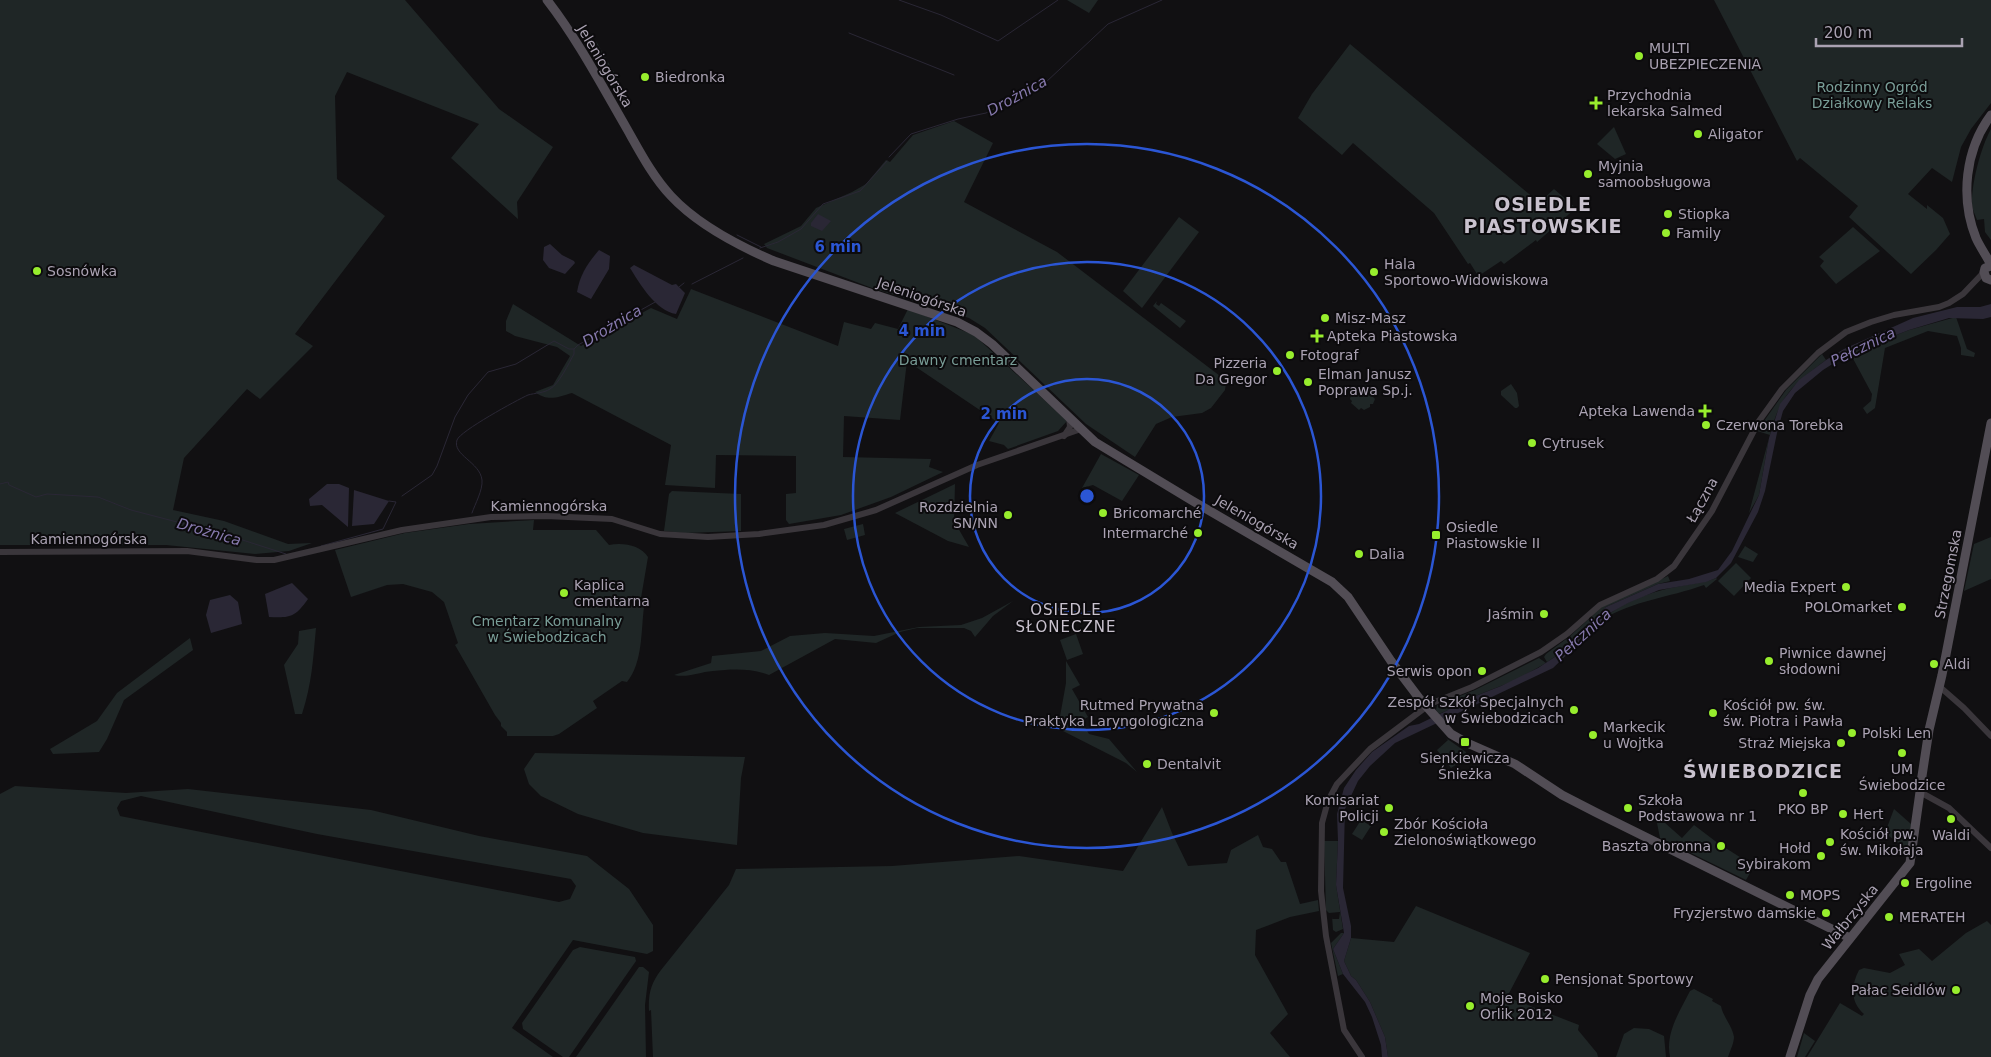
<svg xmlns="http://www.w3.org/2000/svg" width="1991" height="1057" font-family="'DejaVu Sans',sans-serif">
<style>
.green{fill:#1f2626;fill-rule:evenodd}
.water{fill:#2a2735}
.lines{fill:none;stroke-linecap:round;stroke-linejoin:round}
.stream{stroke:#2a2735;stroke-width:1}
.minor{stroke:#3a363b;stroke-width:6}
.major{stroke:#524d55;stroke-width:9}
.ring{fill:none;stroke:#2b56d4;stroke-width:2.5}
.poi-dot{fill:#97ed2d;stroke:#0c0b0d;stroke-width:2}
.labels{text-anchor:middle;stroke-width:4;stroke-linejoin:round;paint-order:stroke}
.poi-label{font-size:14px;fill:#aaa2b2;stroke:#0c0b0d;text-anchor:start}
.street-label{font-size:14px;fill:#aaa2b2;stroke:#0c0b0d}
.park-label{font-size:14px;fill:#799d97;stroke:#0c0b0d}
.water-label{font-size:15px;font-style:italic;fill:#8679ad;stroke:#0c0b0d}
.neighbourhood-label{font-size:15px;letter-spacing:1px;fill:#c9c2ce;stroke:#0c0b0d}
.district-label{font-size:19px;font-weight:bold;letter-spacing:1px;fill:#c9c2ce;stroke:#0c0b0d}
.centre{fill:#2b56d4;stroke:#0c0b0d;stroke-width:2.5}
.ring-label{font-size:15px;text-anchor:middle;font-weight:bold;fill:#2b56d4;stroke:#0c0b0d;stroke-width:4;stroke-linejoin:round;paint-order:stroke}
</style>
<rect width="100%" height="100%" fill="#111012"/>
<g class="green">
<path d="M0,0H405L499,109L553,147L517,202L518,219L451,158L479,124L347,72L335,96L337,179L385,216L295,334L313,346L260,399L247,389L184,458L173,510L224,521L288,544L312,543L289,551L255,554L166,545H0Z"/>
<path d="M1067,0H1098L1089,13Z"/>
<path d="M1714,0H1991V103L1971,129L1961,147L1952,182L1932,168L1908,194L1927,209V205L1943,218L1950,234L1936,250L1911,274L1849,217L1858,206L1800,158L1797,161Z"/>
<path d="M596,41L631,102L629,108L621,105L591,51L589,44Z"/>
<path d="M1350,44L1535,199L1542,200L1554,189L1576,208L1537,242L1536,240L1504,264L1501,261L1477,277V274L1470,263L1468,264L1434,213L1353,143L1342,155L1298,118L1312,94Z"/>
<path d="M954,121L993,143L964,202L1057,252L1224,379L1226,383L1225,390L1211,408L1202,413L1172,417L1156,424L1135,457L1086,424L985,328L969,318L872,288L767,248L764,244L801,226L816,208L852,192L866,184L886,160L890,162L913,135Z"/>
<path d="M1614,127L1626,154L1615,159L1597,144Z"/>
<path d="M1991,129V240L1985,232L1984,219L1977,220C1975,214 1972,210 1972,202C1972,181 1981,147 1991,129Z"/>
<path d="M1179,217L1199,232L1142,308L1123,291Z"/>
<path d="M1853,227L1880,251L1836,284L1820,266L1824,261L1819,257Z"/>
<path d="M691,289L838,346L844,322L871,329L875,323L898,329L908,309L974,335L1067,421L1058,431L1008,449L1004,445L989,441L999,423L907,361L900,420L844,416L843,457L931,459L929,467L943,472L891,497L841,515L789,524L786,520V494L796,493V456L716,455L715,488L665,485L671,445L572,393C558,397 548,402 535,392L553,385L570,356L557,347L515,336L506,331V321L513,304L581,346L651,308L677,319Z"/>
<path d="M1157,301L1156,304L1159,306L1161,303L1186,321L1180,328L1153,306Z"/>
<path d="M1956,317L1967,349L1975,353L1974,357L1961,355V348L1957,336L1928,331L1885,348L1875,408L1867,414L1863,408L1871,401L1872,394L1850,353L1909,330Z"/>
<path d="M1822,354L1826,360C1794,384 1780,395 1770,435L1757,431L1786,390Z"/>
<path d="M1511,384L1517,393L1519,406L1517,408H1515L1501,395V391Z"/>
<path d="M1364,385L1371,388L1374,394L1373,397L1375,399L1373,404H1370V407L1364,410L1361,408L1359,410L1351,403L1352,401L1350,399L1352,391H1355V388L1359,386L1362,387Z"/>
<path d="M1769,438L1759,495L1749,513Z"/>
<path d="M1101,454L1139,475L1122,501L1093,485L1082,488Z"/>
<path d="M955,484L954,521L969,547L948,541L895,513Z"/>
<path d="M672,491L741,494V531L685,533L664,531L669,494Z"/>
<path d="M534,520L533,530H596L609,545C622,542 641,545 648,557L641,598L630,597L629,604L639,606L640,604L644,607C641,630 643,663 627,682L622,681L593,701L597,708L559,734L553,736H507V732L501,726V723L495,715L455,645L458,643L444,602L432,592L403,584L387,585L351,597L335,550L405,533L469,524Z"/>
<path d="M863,524L865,535L847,540L844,529Z"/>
<path d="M1991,537V579L1964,591L1974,544Z"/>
<path d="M1745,546L1758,554L1753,562L1738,557Z"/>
<path d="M1736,563L1751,578L1734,596L1718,581Z"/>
<path d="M1668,576L1670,581L1658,584L1606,607L1567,649L1547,662L1544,657L1546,654L1569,637L1603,606Z"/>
<path d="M1716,578L1717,579L1706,588L1704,585C1668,598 1634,600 1602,620C1623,601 1653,591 1681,586C1693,583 1704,583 1716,578Z"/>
<path d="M1013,601L993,616L975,637L971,631L964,628H917L900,632L876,643L835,639L769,675C751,668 732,669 713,671C699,672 688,678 674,675L711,663L712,656L761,651L790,636L825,633L874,636L919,627L961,625L982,618Z"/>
<path d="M316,628C313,660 312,683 302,714H295L284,665L298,644L299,631Z"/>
<path d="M1076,634L1083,654L1067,660L1060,640Z"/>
<path d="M190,638L193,650L124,700L107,739L99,752L53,754L50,749L97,721L117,693Z"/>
<path d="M1539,658L1546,663L1516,680L1450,706L1448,710L1439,714L1436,710L1437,705L1475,690Z"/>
<path d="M1066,661L1080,685L1072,689L1088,717L1081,721L1089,734L1109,739L1137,772L1126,763L1063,731L1059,722L1066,683Z"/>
<path d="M1446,738L1466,752L1465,759L1451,768L1437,750L1448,740Z"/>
<path d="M535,753L745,757L741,778L737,845L643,833L578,814L541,796L529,784L524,769Z"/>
<path d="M15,786L126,793L188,789L371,810L479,836L587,856L629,889L653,925V951L647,954L573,940L512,1028L553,1057H0V794ZM141,796L317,834L571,879L576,886L570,899L559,902L120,816L117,808L121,801Z"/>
<path d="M1162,807L1172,833L1188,866L1227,863L1231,850L1258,835L1263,847L1272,849L1281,862H1286L1300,904L1318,900L1319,911L1290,917L1256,930L1255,955L1288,1014L1270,1033L1290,1057H653L651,1010L649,1011C648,994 651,983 661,970L729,885L736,869L892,866L1019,856L1123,871Z"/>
<path d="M1894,809L1911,824L1909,847L1905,848L1885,833Z"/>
<path d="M1361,820L1371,826L1362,840L1352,834Z"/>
<path d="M1657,823H1665L1682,838L1694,825L1719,844L1718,846L1722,849L1724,847L1754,866L1746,880L1660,838Z"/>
<path d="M1324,841H1338L1336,885L1343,929L1336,932L1333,930L1332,916V919H1339L1340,912L1329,913L1326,910Z"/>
<path d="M1416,906L1530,953L1507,997L1579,1025L1578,1030L1597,1053L1598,1057H1388L1385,1037L1370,1002L1356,980L1351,976L1344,961L1351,938L1394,942Z"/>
<path d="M1987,921L1991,925V1057H1807L1840,1003L1862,1016L1864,1014C1850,1002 1851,985 1859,970L1864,968L1890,973L1905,965L1899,954L1919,949L1932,961L1966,933Z"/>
<path d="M1341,933H1344L1333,949L1343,974L1338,976L1331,943Z"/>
<path d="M580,947L635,957L636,961L569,1057H563L523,1029L522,1023L573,950Z"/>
<path d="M639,967H643L649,972L645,1005L646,1057H576Z"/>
<path d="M1694,989L1713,999L1712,1001L1721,1006C1723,1017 1732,1025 1734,1037C1734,1043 1730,1051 1728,1057H1670C1665,1033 1680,1011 1690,991Z"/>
<path d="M1634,1028L1649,1029L1664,1036L1666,1057H1616L1624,1034Z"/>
<path d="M1804,1033L1815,1041L1805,1057H1797Z"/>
</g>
<g class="water">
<path d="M818,214L831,221L822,231L811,226V223Z"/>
<path d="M550,244L562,255L574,261L575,263L565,274L549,268L543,260L544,247Z"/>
<path d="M599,250L610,256L609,269L591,299L577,292C580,274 588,263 599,250Z"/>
<path d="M634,265L672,285L676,284L685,293L676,314C656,311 640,284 630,268Z"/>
<path d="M1991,304V317L1983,319L1949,318L1909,330L1850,353L1823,370L1795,393L1783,411L1777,433L1765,491L1758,512L1731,563L1716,578L1706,582L1659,590L1628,603L1610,613L1553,668L1395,743L1370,766L1358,781L1345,809L1343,888L1351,926V938L1344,961L1351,976L1356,980L1370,1002L1385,1037L1388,1057H1382L1381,1045L1372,1017L1365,1002L1343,974L1333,949L1344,933L1336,885L1338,841L1337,814L1344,788L1356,770L1372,752L1409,726L1419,724L1448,710L1450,706L1501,686L1538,668L1567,649L1586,626L1606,607L1658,584L1689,579L1718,570L1732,551L1759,495L1769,438L1780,404L1799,380L1826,360L1844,349L1913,318L1957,307H1980Z"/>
<path d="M327,484H339L349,488L348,527L322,505L310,506L309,499Z"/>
<path d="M354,490L389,501L374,524L352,526Z"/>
<path d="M292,583L308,599C295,617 291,618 269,617L265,594Z"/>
<path d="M230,595L238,602L242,624L211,633L206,615L210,600Z"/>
</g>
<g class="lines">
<g class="stream">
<path d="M899,0L941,15L998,41L1058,0"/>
<path d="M849,33L954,75"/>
<path d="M889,157L911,134L958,119L986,113L1045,83L1108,24L1162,0"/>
<path d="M737,235L761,247"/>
<path d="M760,248L778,242L801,229L823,204L860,191L887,161"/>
<path d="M692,284L743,258"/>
<path d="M679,287L684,283"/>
<path d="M0,484L8,482L9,485L36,497L47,494L98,497L131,510L227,535L286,554"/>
<path d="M402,496L432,475L437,466L455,417L468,395L488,372L516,364L554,341L569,349H574L578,345L657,301"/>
<path d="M472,513C475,504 483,490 482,480C480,462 452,455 457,440C460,431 517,400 528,395C535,393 544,393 550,389C559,384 569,363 574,354V349"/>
<path d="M321,546L383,529L396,502L389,501"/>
</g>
<g class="minor">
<path d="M1064,436L1070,427L1069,417"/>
<path d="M0,552L187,551L257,560H274L402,530L491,517L546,516L612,519L660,534L708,537L759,534L824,525L876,510L977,465L1081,429"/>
<path d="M1940,687L1964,708L1991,736"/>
<path d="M1920,792L1949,808L1991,848"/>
<path d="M1362,1057L1344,1030L1326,936L1321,891L1322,823L1328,801L1337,784L1370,749L1430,704L1472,687L1541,652L1567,634L1600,605L1657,579L1674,566L1712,511L1759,421L1782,389L1818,353L1846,332L1871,322L1894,315L1939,307L1949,303L1963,294L1984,272"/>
</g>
<g class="major">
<path d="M547,0C578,40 602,86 627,129C640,152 653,177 671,196C697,224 739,246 774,261L957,322L976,332L992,344L1095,442L1191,500L1332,582L1348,597L1391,661L1419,698L1451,734L1465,742L1515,764L1562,795L1597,813L1850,938"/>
<path d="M1991,115C1965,150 1960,198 1976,238C1980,247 1986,255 1991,265"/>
<path d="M1991,266L1985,268L1984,272L1986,278L1991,280"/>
<path d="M1920,789L1929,730L1942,675L1991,423"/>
<path d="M1790,1057L1810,995L1818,979L1910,863L1920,792L1919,785"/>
</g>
</g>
<g class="ring">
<circle cx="1087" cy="496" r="117"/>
<circle cx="1087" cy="496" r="234"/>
<circle cx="1087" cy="496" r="352"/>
</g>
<g class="poi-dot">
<circle cx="1639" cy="56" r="5"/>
<circle cx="645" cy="77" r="5"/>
<path d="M1593.5 95.5h5v5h5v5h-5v5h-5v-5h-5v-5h5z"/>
<circle cx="1698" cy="134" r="5"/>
<circle cx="1588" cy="174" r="5"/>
<circle cx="1668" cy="214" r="5"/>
<circle cx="1666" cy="233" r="5"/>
<circle cx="37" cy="271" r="5"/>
<circle cx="1374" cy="272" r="5"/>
<circle cx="1325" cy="318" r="5"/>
<path d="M1314.5 328.5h5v5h5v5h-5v5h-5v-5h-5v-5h5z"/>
<circle cx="1290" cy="355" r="5"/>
<circle cx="1277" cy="371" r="5"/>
<circle cx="1308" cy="382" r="5"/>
<path d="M1702.5 403.5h5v5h5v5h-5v5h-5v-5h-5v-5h5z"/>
<circle cx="1706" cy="425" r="5"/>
<circle cx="1532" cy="443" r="5"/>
<circle cx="1103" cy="513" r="5"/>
<circle cx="1008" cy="515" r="5"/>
<circle cx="1198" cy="533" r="5"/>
<rect x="1431" y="530" width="10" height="10" rx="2.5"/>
<circle cx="1359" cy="554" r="5"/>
<circle cx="1846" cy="587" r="5"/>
<circle cx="564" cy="593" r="5"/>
<circle cx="1902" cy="607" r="5"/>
<circle cx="1544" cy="614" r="5"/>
<circle cx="1769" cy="661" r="5"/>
<circle cx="1934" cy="664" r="5"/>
<circle cx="1482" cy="671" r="5"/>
<circle cx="1574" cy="710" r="5"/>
<circle cx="1214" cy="713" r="5"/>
<circle cx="1713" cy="713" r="5"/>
<circle cx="1852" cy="733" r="5"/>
<circle cx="1593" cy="735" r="5"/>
<rect x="1460" y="737" width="10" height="10" rx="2.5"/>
<circle cx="1841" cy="743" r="5"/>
<circle cx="1902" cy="753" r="5"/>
<circle cx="1147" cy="764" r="5"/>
<circle cx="1803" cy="793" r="5"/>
<circle cx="1389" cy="808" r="5"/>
<circle cx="1628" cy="808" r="5"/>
<circle cx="1843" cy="814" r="5"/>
<circle cx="1951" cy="819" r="5"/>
<circle cx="1384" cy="832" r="5"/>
<circle cx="1830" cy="842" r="5"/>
<circle cx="1721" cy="846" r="5"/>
<circle cx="1821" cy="856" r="5"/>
<circle cx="1905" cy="883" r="5"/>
<circle cx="1790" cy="895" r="5"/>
<circle cx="1826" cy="913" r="5"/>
<circle cx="1889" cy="917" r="5"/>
<circle cx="1545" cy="979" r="5"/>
<circle cx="1956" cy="990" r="5"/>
<circle cx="1470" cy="1006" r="5"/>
</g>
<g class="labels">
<g class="poi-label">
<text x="1649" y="53">MULTI<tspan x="1649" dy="16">UBEZPIECZENIA</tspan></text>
<text x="655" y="82">Biedronka</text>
<text x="1607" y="100">Przychodnia<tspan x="1607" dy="16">lekarska Salmed</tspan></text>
<text x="1708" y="139">Aligator</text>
<text x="1598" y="171">Myjnia<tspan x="1598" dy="16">samoobsługowa</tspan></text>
<text x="1678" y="219">Stiopka</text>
<text x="1676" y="238">Family</text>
<text x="1384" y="269">Hala<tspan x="1384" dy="16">Sportowo-Widowiskowa</tspan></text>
<text x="47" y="276">Sosnówka</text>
<text x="1335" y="323">Misz-Masz</text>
<text x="1327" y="341">Apteka Piastowska</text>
<text x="1300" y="360">Fotograf</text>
<text x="1267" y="368" text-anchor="end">Pizzeria<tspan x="1267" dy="16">Da Gregor</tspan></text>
<text x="1318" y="379">Elman Janusz<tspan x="1318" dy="16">Poprawa Sp.j.</tspan></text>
<text x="1695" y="416" text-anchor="end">Apteka Lawenda</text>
<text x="1716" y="430">Czerwona Torebka</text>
<text x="1542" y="448">Cytrusek</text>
<text x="998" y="512" text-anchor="end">Rozdzielnia<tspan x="998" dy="16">SN/NN</tspan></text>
<text x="1113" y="518">Bricomarché</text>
<text x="1446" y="532">Osiedle<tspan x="1446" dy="16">Piastowskie II</tspan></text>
<text x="1188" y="538" text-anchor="end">Intermarché</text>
<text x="1369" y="559">Dalia</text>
<text x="574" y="590">Kaplica<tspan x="574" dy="16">cmentarna</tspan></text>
<text x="1836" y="592" text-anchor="end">Media Expert</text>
<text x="1892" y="612" text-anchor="end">POLOmarket</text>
<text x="1534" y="619" text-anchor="end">Jaśmin</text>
<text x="1779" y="658">Piwnice dawnej<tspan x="1779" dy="16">słodowni</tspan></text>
<text x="1944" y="669">Aldi</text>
<text x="1472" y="676" text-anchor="end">Serwis opon</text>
<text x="1564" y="707" text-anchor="end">Zespół Szkół Specjalnych<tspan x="1564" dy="16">w Świebodzicach</tspan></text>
<text x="1204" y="710" text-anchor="end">Rutmed Prywatna<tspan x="1204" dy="16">Praktyka Laryngologiczna</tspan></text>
<text x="1723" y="710">Kościół pw. św.<tspan x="1723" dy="16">św. Piotra i Pawła</tspan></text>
<text x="1603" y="732">Markecik<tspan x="1603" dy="16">u Wojtka</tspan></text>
<text x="1862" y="738">Polski Len</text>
<text x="1831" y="748" text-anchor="end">Straż Miejska</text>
<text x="1465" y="763" text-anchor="middle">Sienkiewicza<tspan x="1465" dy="16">Śnieżka</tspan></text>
<text x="1157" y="769">Dentalvit</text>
<text x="1902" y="774" text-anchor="middle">UM<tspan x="1902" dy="16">Świebodzice</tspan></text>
<text x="1379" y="805" text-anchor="end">Komisariat<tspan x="1379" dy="16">Policji</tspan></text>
<text x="1638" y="805">Szkoła<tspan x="1638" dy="16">Podstawowa nr 1</tspan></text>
<text x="1803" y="814" text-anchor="middle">PKO BP</text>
<text x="1853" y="819">Hert</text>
<text x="1394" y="829">Zbór Kościoła<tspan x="1394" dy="16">Zielonoświątkowego</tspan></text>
<text x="1840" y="839">Kościół pw.<tspan x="1840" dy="16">św. Mikołaja</tspan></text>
<text x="1951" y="840" text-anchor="middle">Waldi</text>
<text x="1711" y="851" text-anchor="end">Baszta obronna</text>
<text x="1811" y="853" text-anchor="end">Hołd<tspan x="1811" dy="16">Sybirakom</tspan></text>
<text x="1915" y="888">Ergoline</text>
<text x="1800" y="900">MOPS</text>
<text x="1816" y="918" text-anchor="end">Fryzjerstwo damskie</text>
<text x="1899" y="922">MERATEH</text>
<text x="1555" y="984">Pensjonat Sportowy</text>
<text x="1946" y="995" text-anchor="end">Pałac Seidlów</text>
<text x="1480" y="1003">Moje Boisko<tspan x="1480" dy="16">Orlik 2012</tspan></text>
</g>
<g class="street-label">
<text transform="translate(605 66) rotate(59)" y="5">Jeleniogórska</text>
<text transform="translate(922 297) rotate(19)" y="5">Jeleniogórska</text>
<text transform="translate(1702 500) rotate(-61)" y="5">Łączna</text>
<text x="549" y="511">Kamiennogórska</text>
<text transform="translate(1257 522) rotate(30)" y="5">Jeleniogórska</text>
<text x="89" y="544">Kamiennogórska</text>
<text transform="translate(1948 574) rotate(-79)" y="5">Strzegomska</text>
<text transform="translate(1850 917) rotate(-51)" y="5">Wałbrzyska</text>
</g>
<g class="park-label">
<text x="1872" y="92">Rodzinny Ogród<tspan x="1872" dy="16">Działkowy Relaks</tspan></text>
<text x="958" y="365">Dawny cmentarz</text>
<text x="547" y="626">Cmentarz Komunalny<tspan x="547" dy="16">w Świebodzicach</tspan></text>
</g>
<g class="water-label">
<text transform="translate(1017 96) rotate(-29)" y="5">Drożnica</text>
<text transform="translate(612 326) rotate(-31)" y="5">Drożnica</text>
<text transform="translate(1863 347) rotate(-26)" y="5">Pełcznica</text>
<text transform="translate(209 532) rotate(16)" y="5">Drożnica</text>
<text transform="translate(1583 635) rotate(-42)" y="5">Pełcznica</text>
</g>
<g class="neighbourhood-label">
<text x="1066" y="615">OSIEDLE<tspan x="1066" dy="17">SŁONECZNE</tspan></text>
</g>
<g class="district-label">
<text x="1543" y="211">OSIEDLE<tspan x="1543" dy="22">PIASTOWSKIE</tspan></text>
<text x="1763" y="778">ŚWIEBODZICE</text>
</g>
</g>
<circle cx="1087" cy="496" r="8" class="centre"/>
<g class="ring-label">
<text x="838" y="252">6 min</text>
<text x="922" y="336">4 min</text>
<text x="1004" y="419">2 min</text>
</g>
<path d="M1816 38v8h146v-8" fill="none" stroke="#aaa2b2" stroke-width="2.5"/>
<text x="1824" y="38" font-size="15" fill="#aaa2b2" stroke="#0c0b0d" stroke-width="4" paint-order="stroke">200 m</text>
</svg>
